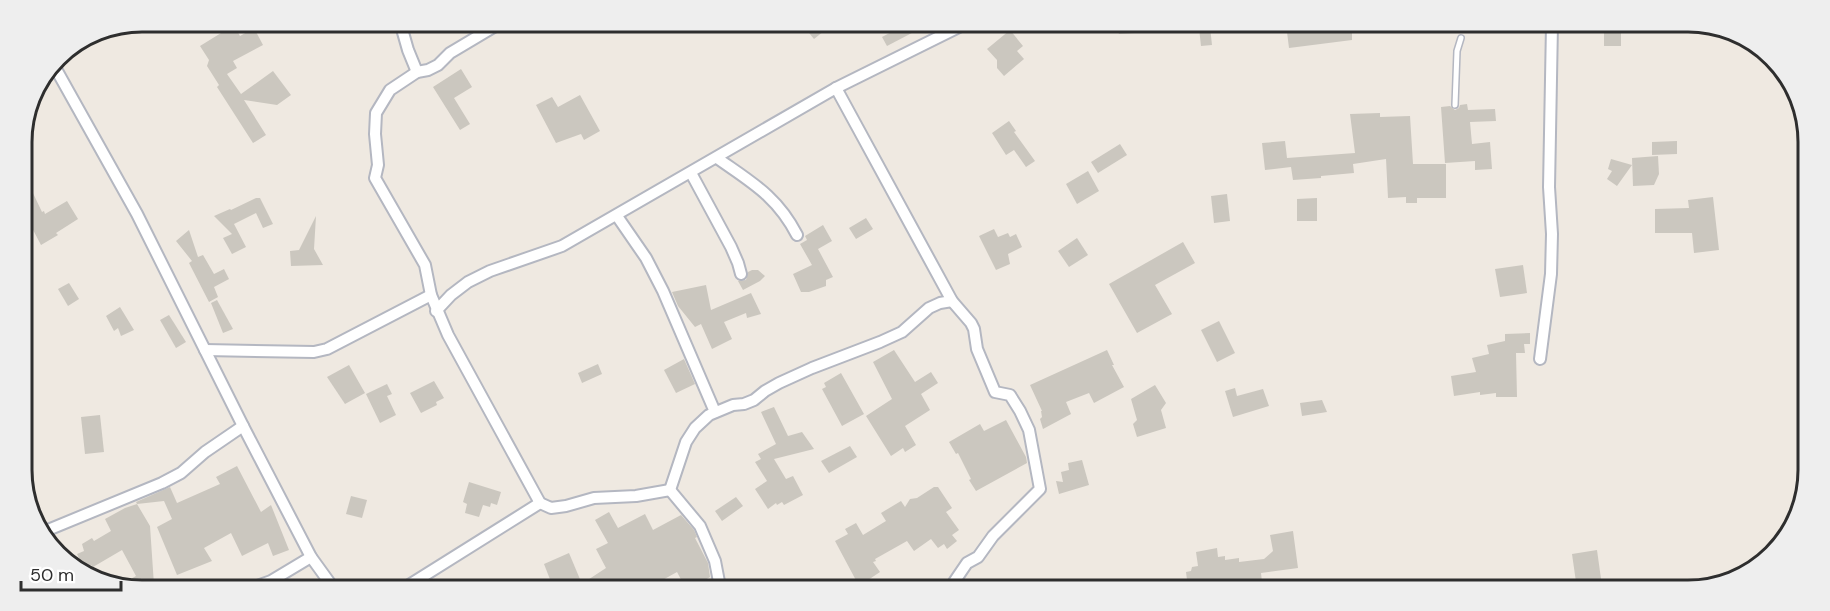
<svg xmlns="http://www.w3.org/2000/svg" width="1830" height="611" font-family="'DM Sans',sans-serif">
<style>
.building{fill:#cbc7bf}
.lines{fill:none;stroke-linecap:round;stroke-linejoin:round}
.service-casing{stroke:#b4b7c1;stroke-width:8}
.minor-casing{stroke:#b4b7c1;stroke-width:14}
.service{stroke:#fff;stroke-width:5}
.minor{stroke:#fff;stroke-width:10}
.rim{fill:none;stroke:#2e2e2e;stroke-width:3}
</style>
<rect width="100%" height="100%" fill="#efe9e1"/>
<g class="building">
<path d="M801,23H834L814,39Z"/>
<path d="M908,23H931L887,46L882,37Z"/>
<path d="M1114,24H1150V32L1119,34Z"/>
<path d="M1286,24H1352V40L1289,48Z"/>
<path d="M234,25L240,36L254,28L263,45L233,61L237,68L227,74L241,94L273,71L291,95L277,105L244,100L266,135L253,143L217,87L219,85L207,66L209,60L200,46Z"/>
<path d="M1210,27L1212,45L1201,46L1199,28Z"/>
<rect x="1604" y="28" width="17" height="18"/>
<path d="M1010,30L1023,46L1017,51L1024,59L1004,76L997,68V60L987,49Z"/>
<path d="M461,69L472,87L454,98L470,124L460,130L433,87Z"/>
<path d="M580,95L600,131L584,140L581,134L556,143L536,105L552,97L558,107Z"/>
<path d="M1467,104L1468,110L1495,109L1496,121L1470,122L1472,144L1490,142L1492,169L1475,170V161L1445,163L1441,107L1450,106L1455,110L1459,108L1460,105Z"/>
<path d="M1380,113V117L1410,116L1413,164H1446V198H1417V203H1406V197L1388,198L1386,159L1353,164L1354,173L1321,176V178L1293,180L1291,167L1265,170L1262,143L1285,141L1287,158L1355,153L1350,114Z"/>
<path d="M1009,121L1016,131L1014,132L1035,161L1026,167L1014,150L1006,155L992,133Z"/>
<path d="M1677,141V154L1652,155V142Z"/>
<path d="M1120,144L1127,155L1098,173L1091,162Z"/>
<path d="M1658,156L1659,174L1654,185L1633,186L1632,158Z"/>
<path d="M1611,159L1632,165L1617,186L1607,179L1612,171L1608,169Z"/>
<path d="M21,168L42,212L44,211L45,214L67,201L78,219L56,233L58,235L41,245L22,209V204L25,202L22,194Z"/>
<path d="M1088,171L1099,191L1077,204L1066,184Z"/>
<path d="M1227,194L1230,221L1214,223L1211,196Z"/>
<path d="M1713,197L1719,250L1694,253L1692,233H1655V209L1689,208L1688,200Z"/>
<path d="M256,198H260L273,224L263,228L256,213L234,224L246,247L232,254L223,238L232,234L214,216L230,209L231,210Z"/>
<path d="M1317,198V221H1297V199Z"/>
<path d="M316,216L314,249L323,265L291,266L290,251L299,250Z"/>
<path d="M866,218L873,229L856,239L849,228Z"/>
<path d="M823,225L832,241L818,249L833,277L826,280V286L809,292H801L793,274L812,265L800,244L807,240L805,236Z"/>
<path d="M994,229L998,237L1008,233L1010,237L1016,234L1022,247L1008,254L1010,264L996,270L979,236Z"/>
<path d="M189,230L198,257L203,255L214,274L224,269L229,279L214,287L218,297L209,302L189,263L192,261L176,241Z"/>
<path d="M1077,238L1088,255L1069,267L1058,251Z"/>
<path d="M1183,242L1195,263L1155,285L1172,314L1137,333L1109,284Z"/>
<path d="M1523,265L1527,293L1500,297L1495,269Z"/>
<path d="M752,270H758L765,276L760,281L743,290L738,281L746,280L748,272Z"/>
<path d="M69,283L79,299L68,306L58,289Z"/>
<path d="M706,285L711,310L751,293L761,314L747,318L746,313L724,322L732,339L712,349L701,324L695,327L678,306L672,292Z"/>
<path d="M217,300L233,329L223,333L211,303Z"/>
<path d="M120,307L134,330L121,336L118,328L114,331L106,316Z"/>
<path d="M169,315L186,342L176,348L160,320Z"/>
<path d="M1219,321L1235,353L1217,362L1201,330Z"/>
<path d="M1530,333V344H1524L1525,353H1516L1517,397H1496V393L1480,395V392L1454,396L1451,376L1476,372L1472,358L1489,354L1487,345L1505,341V334Z"/>
<path d="M894,350L915,382L931,372L938,383L921,394L930,410L905,426L916,445L905,452L903,448L891,456L866,416L892,399L873,362Z"/>
<path d="M1107,350L1114,365H1112L1124,387L1094,403L1089,393L1066,402L1071,414L1043,429L1040,419L1042,417L1041,411H1042L1030,385Z"/>
<path d="M684,359L695,384L676,393L664,370Z"/>
<path d="M598,364L602,374L582,383L578,373Z"/>
<path d="M349,365L365,393L345,404L327,377Z"/>
<path d="M841,373L864,414L842,426L822,389L826,387L824,383Z"/>
<path d="M434,381L444,398L436,402L437,405L421,413L410,393Z"/>
<path d="M387,384L392,394L387,396L396,415L380,423L366,394Z"/>
<path d="M1155,385L1166,403L1161,410L1166,428L1137,437L1133,424L1137,420L1131,399Z"/>
<path d="M1235,388L1237,396L1263,389L1269,406L1233,417L1225,391Z"/>
<path d="M1322,400L1327,412L1302,416L1300,403Z"/>
<path d="M774,407L788,436L802,432L814,449L774,459L786,479L793,476L803,495L784,505L782,502L777,505L776,503L768,509L755,489L767,481L755,462L761,459L758,454L776,444L761,412Z"/>
<path d="M100,415L104,452L85,454L81,417Z"/>
<path d="M1006,420L1026,457L1027,463L976,491L969,480L971,479L958,453L956,454L949,442L980,424L984,431Z"/>
<path d="M850,446L857,457L829,473L821,461Z"/>
<path d="M1082,460L1089,485L1059,494L1056,481L1063,482L1061,472L1069,470L1068,463Z"/>
<path d="M237,466L261,512L271,505L289,550L273,556L268,543L242,556L231,533L204,548L212,561L177,575L157,527L172,519L164,501L137,504L136,502L170,487L177,503L220,484L216,477Z"/>
<path d="M469,482L501,492L497,505L491,503L490,507L483,505L479,517L465,513L467,504L463,502Z"/>
<path d="M934,487H938L952,508L946,512L959,530L952,535L957,541L947,549L944,544L938,548L931,539L914,551L907,541L875,559L876,561L873,562L880,572L859,586L835,541L848,534L845,529L856,523L863,535L886,521L881,513L901,501L905,507L910,499L917,498Z"/>
<path d="M351,496L367,500L362,518L346,514Z"/>
<path d="M736,497L743,506L722,521L715,511Z"/>
<path d="M137,504L150,526L154,585L118,586L136,576L122,550L93,567L91,565L83,566L77,554L84,551L82,544L92,538L94,541L111,531L105,519L125,508Z"/>
<path d="M609,512L618,528L645,514L653,530L681,515L694,530L697,537L695,538L708,563L710,577L693,587H685L677,572L650,587H577L606,568L596,549L608,543L595,520Z"/>
<path d="M1293,531L1298,568L1261,573L1262,582L1237,586L1235,589L1188,588L1186,572L1191,571L1192,567L1198,566L1196,552L1217,548L1218,557L1225,556V560L1239,558V562L1264,559L1273,551L1270,535Z"/>
<path d="M1597,550L1602,586L1577,589L1572,554Z"/>
<path d="M569,553L582,584L574,587H553L544,564Z"/>
</g>
<g class="lines">
<defs>
<path id="service" d="M1455,105L1457,51L1461,38"/>
<g id="minor">
<path d="M400,22L408,50L417,72"/>
<path d="M502,22L450,53L438,65L428,70L417,72L390,90L376,113L375,134L378,165L375,178L425,265L431,295L448,335L540,503L551,508L566,506L594,498L636,496L670,490"/>
<path d="M52,62L137,214L243,426L311,557L332,586"/>
<path d="M836,88L952,301L971,323L974,329L977,349L995,392L1010,395L1020,411L1029,430L1040,489L993,536L978,557L967,563L950,588"/>
<path d="M717,158C751,182 777,196 797,235"/>
<path d="M691,173L731,247L738,263L741,274"/>
<path d="M617,216L646,258L663,291L715,412"/>
<path d="M436,311L451,295L468,282L490,271L562,246L836,88L967,23"/>
<path d="M205,350L314,352L327,349L431,295"/>
<path d="M1540,359L1551,274L1552,234L1549,187L1552,25"/>
<path d="M670,490L686,442L695,428L709,415L733,405L744,404L754,400L765,391L779,383L812,368L880,342L902,332L929,308L940,303L952,301"/>
<path d="M670,490L700,526L715,561L720,587"/>
<path d="M43,532L162,483L181,473L205,452L243,426"/>
<path d="M257,586L271,581L311,557"/>
<path d="M406,587L540,503"/>
</g>
</defs>
<use href="#service" class="service-casing"/>
<use href="#minor" class="minor-casing"/>
<use href="#service" class="service"/>
<use href="#minor" class="minor"/>
</g>
<path d="M0 0H1830V611H0ZM142 32H1688A110 110 0 0 1 1798 142V470A110 110 0 0 1 1688 580H142A110 110 0 0 1 32 470V142A110 110 0 0 1 142 32Z" fill="#eee" fill-rule="evenodd"/>
<path class="rim" d="M142 32H1688A110 110 0 0 1 1798 142V470A110 110 0 0 1 1688 580H142A110 110 0 0 1 32 470V142A110 110 0 0 1 142 32Z"/>
<path d="M21 581v9h100v-9" fill="none" stroke="#2e2e2e" stroke-width="3"/>
<text x="30" y="581" font-size="18" fill="#2e2e2e" stroke="#ffffff" stroke-width="4.5" paint-order="stroke">50 m</text>
</svg>
